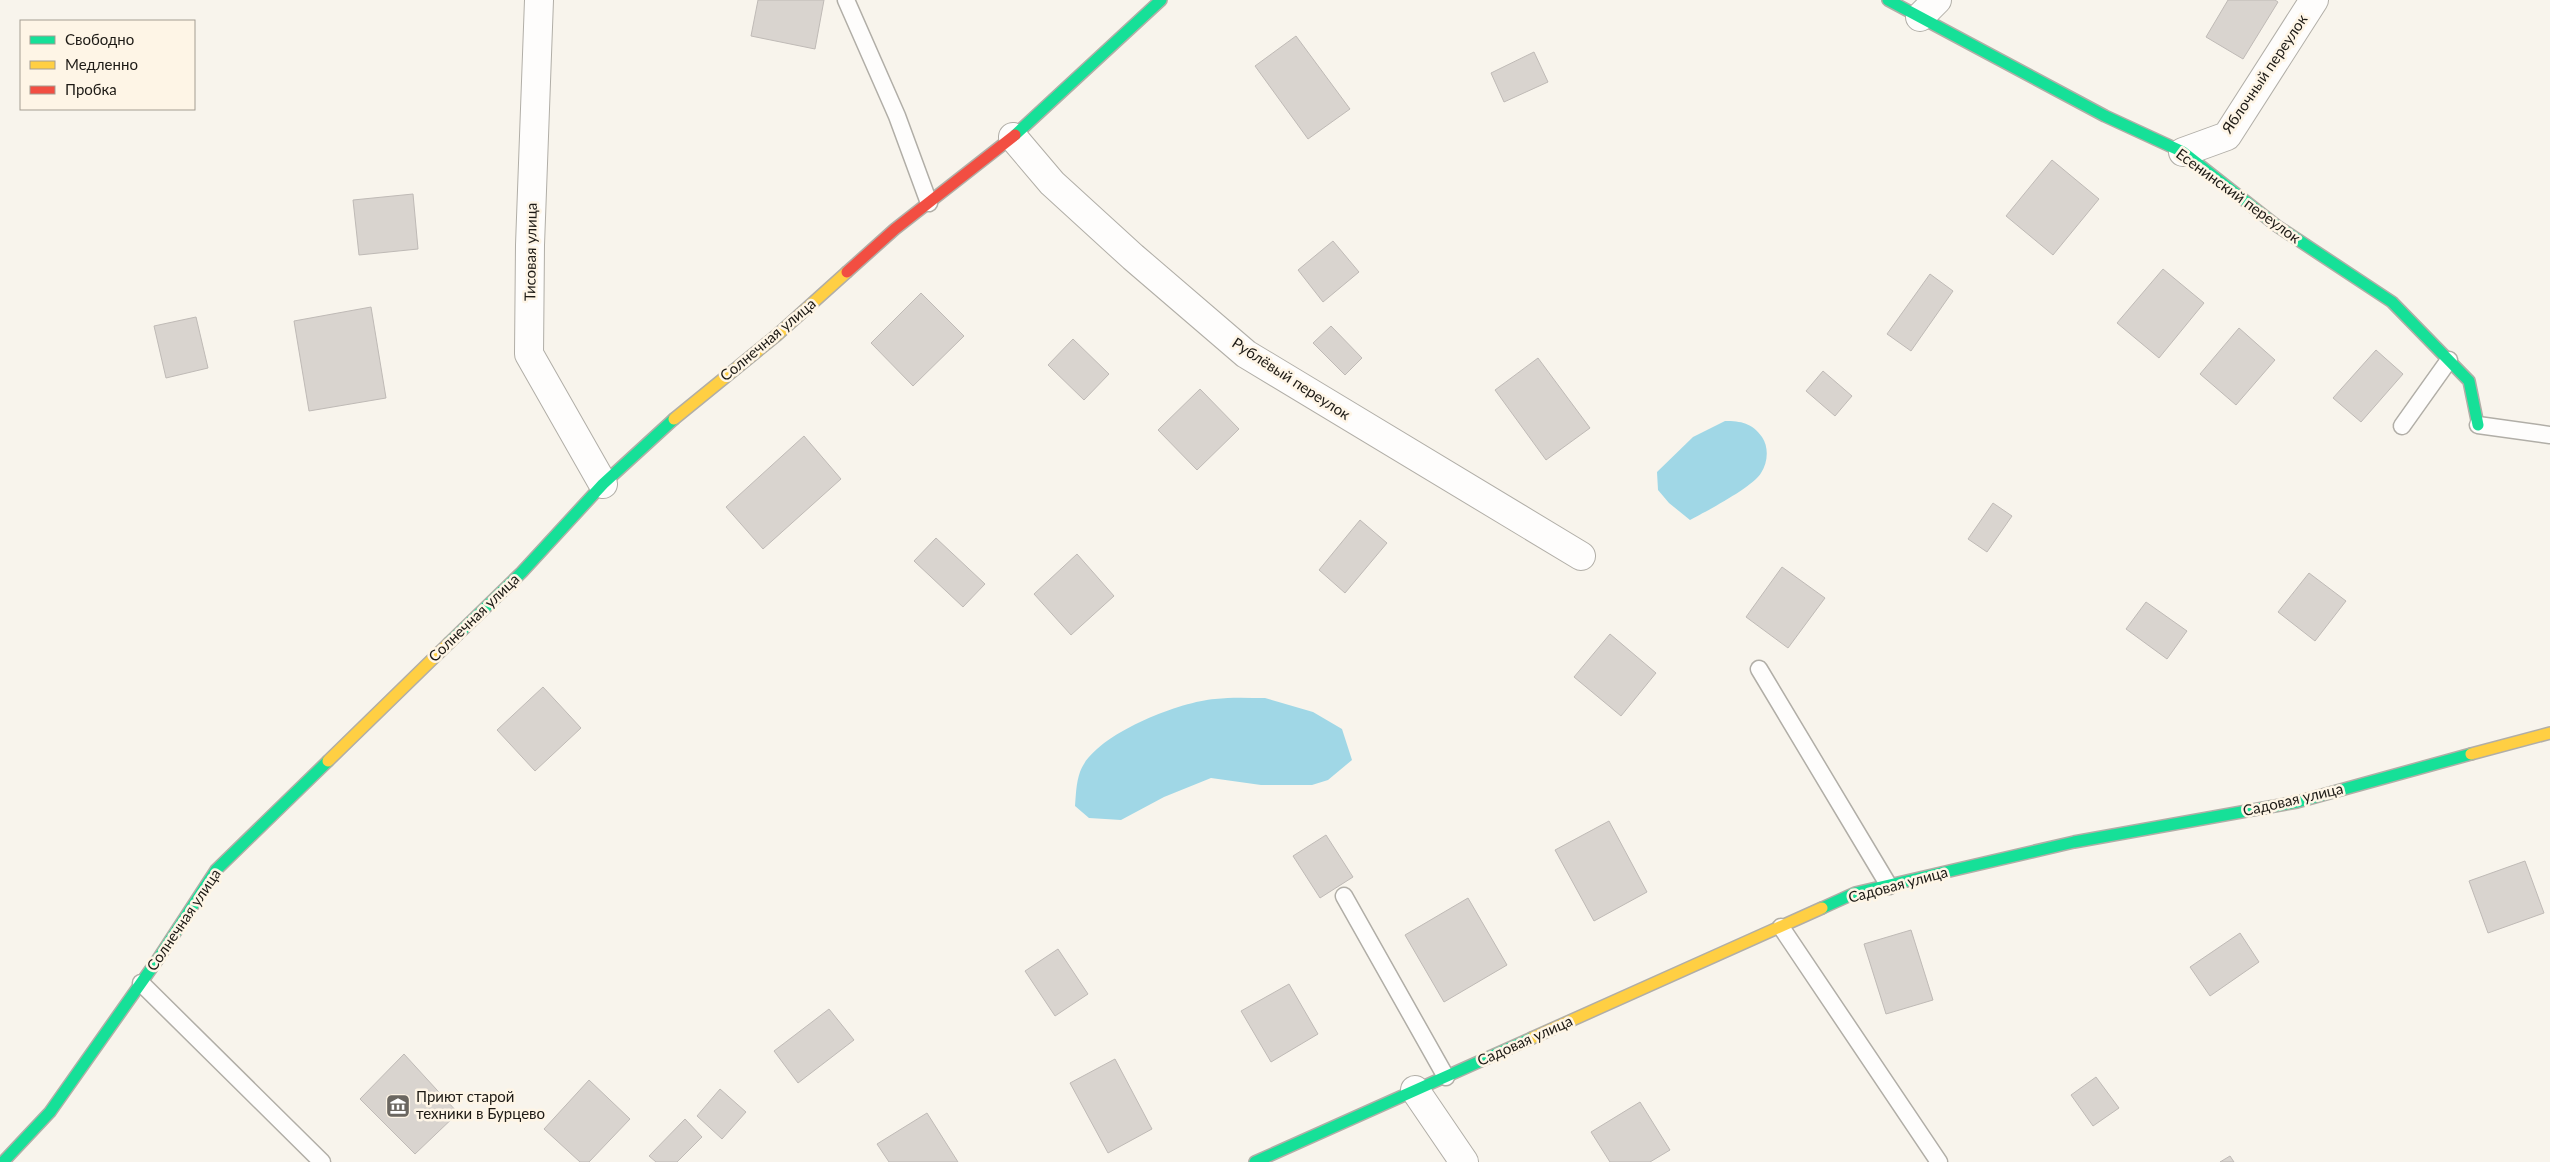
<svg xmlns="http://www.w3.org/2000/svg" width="2550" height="1162" font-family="Lato,sans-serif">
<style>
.water{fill:#a0d7e6}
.building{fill:#d9d4cf;stroke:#bfbab6}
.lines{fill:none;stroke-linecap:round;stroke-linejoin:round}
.lane-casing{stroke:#b1aea7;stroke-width:19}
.street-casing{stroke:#b1aea7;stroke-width:30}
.fast-casing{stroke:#b1aea7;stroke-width:14}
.slow-casing{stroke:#b1aea7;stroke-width:14}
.jam-casing{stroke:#b1aea7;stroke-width:14}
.lane{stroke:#fefdfc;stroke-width:16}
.street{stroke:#fefdfc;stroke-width:28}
.fast{stroke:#16e098;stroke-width:11}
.slow{stroke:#ffcf43;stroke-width:11}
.jam{stroke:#f24e42;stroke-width:11}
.labels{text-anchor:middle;stroke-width:5;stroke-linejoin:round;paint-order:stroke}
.street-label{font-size:15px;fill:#1d1a15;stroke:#fef5e6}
.poi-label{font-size:15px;fill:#1d1a15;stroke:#fef5e6;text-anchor:start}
</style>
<rect width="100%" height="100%" fill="#f8f4ec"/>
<g class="water">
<path d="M1725,421C1741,421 1752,423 1762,437C1769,447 1768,463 1761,473C1753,487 1705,512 1690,520L1669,503L1658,490L1657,472L1693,437Z"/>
<path d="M1265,698L1313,712L1342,729L1352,760L1328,780L1312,785H1261L1211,778L1164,797L1121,820L1089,818L1075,806C1076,795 1076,783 1080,772C1093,735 1178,702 1215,699C1232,697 1249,698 1265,698Z"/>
</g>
<g class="building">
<path d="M758,0H824L815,49L751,36Z"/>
<path d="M2228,0H2275L2278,2L2243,59L2206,37Z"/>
<path d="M1296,36L1350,109L1308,139L1255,66Z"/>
<path d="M1534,52L1548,82L1504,102L1491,73Z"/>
<path d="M2052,160L2099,199L2053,255L2006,216Z"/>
<path d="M413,194L418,249L359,255L353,200Z"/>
<path d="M1333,241L1359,272L1323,302L1298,270Z"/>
<path d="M2163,269L2204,303L2159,358L2117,323Z"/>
<path d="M1930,274L1953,291L1911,351L1887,334Z"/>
<path d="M921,293L964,336L913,386L871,343Z"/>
<path d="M371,307L386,398L309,411L294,321Z"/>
<path d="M196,317L208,368L166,378L154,326Z"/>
<path d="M1331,326L1362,358L1345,375L1313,343Z"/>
<path d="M2239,328L2275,360L2236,405L2200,374Z"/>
<path d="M1073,339L1109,374L1084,400L1048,365Z"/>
<path d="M2376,350L2403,374L2361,422L2333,398Z"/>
<path d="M1538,358L1590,428L1546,460L1495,390Z"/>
<path d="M1823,371L1852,396L1835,416L1806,391Z"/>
<path d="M1200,389L1239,429L1197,470L1158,430Z"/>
<path d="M804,436L841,479L763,549L726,507Z"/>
<path d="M1993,503L2012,516L1987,552L1968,539Z"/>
<path d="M1360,520L1387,543L1345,593L1319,570Z"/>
<path d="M936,538L985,584L963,607L914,561Z"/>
<path d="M1077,554L1114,596L1071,635L1034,594Z"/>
<path d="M1782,567L1825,598L1788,648L1746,617Z"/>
<path d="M2309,573L2346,601L2315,641L2278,612Z"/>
<path d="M2146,602L2187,631L2167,659L2126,629Z"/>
<path d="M1610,634L1656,673L1621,716L1574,677Z"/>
<path d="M543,687L581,728L535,771L497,730Z"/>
<path d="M1609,821L1647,892L1594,921L1555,850Z"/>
<path d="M1326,835L1353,877L1320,898L1293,856Z"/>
<path d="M2525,861L2544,913L2488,933L2469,881Z"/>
<path d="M1468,898L1507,965L1444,1002L1405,935Z"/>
<path d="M1911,930L1933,1000L1886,1014L1864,944Z"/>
<path d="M2240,933L2259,962L2210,996L2190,967Z"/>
<path d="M1058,949L1088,994L1055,1016L1025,971Z"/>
<path d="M1289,984L1318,1034L1271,1062L1241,1011Z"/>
<path d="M829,1009L854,1040L798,1083L774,1051Z"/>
<path d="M404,1054L458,1113L415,1154L360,1099Z"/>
<path d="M1115,1059L1152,1129L1108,1153L1070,1083Z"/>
<path d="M2096,1077L2119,1108L2093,1126L2071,1095Z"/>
<path d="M589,1080L630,1119L589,1162H580L544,1129Z"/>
<path d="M720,1089L746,1112L722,1139L697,1116Z"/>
<path d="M1640,1102L1670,1150L1650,1162H1610L1591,1132Z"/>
<path d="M927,1113L958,1162H889L877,1144Z"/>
<path d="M685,1119L702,1137L677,1162H656L649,1156Z"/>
<path d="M2230,1156L2234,1162H2220Z"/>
</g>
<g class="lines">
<defs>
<g id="lane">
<path d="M846,0L897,116L929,203"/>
<path d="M2478,425L2550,435"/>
<path d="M2402,426L2449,360"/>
<path d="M1759,669L1889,886"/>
<path d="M1344,896L1446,1077"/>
<path d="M1781,927L1939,1162"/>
<path d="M141,983L322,1162"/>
</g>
<g id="street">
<path d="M539,0L530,245L529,354L603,484"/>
<path d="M1920,17L1937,0"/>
<path d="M1013,137L1052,183L1133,257L1246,354L1581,556"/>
<path d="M2183,152L2227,136L2314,0"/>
<path d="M1415,1090L1464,1162"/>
</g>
<g id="fast">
<path d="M1888,0L2105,116L2183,152L2277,226L2392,302L2469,381L2478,425"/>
<path d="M1015,135L1161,0"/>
<path d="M449,643L522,572L603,484L674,419"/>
<path d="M1822,908L1855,893L2074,842L2297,802L2471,754"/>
<path d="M3,1162L50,1112L158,959L216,870L328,761"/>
<path d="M1255,1162L1532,1038"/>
</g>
<g id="slow">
<path d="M674,419L777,335L847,272"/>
<path d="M2471,754L2550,733"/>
<path d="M328,761L449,643"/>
<path d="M1532,1038L1822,908"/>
</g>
<path id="jam" d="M847,272L895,229L1015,135"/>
</defs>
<use href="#lane" class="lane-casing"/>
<use href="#street" class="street-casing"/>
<use href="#fast" class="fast-casing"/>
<use href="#slow" class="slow-casing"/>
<use href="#jam" class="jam-casing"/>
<use href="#lane" class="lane"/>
<use href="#street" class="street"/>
<use href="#fast" class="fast"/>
<use href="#slow" class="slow"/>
<use href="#jam" class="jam"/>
</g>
<defs>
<symbol id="museum-square" viewBox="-11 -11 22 22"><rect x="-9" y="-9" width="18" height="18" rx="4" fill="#6a6660" stroke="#fef5e6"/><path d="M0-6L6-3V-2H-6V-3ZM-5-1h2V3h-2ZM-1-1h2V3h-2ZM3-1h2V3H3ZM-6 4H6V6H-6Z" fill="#fff"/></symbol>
</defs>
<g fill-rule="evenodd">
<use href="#museum-square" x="384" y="1092" width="28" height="28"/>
</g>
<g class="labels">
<g class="street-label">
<text transform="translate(2265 74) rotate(-56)" y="5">Яблочный переулок</text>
<text transform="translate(2238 196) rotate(36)" y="5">Есенинский переулок</text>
<text transform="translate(531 252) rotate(-89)" y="5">Тисовая улица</text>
<text transform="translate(768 340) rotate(-40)" y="5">Солнечная улица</text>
<text transform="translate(1291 379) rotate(33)" y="5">Рублёвый переулок</text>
<text transform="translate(474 618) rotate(-44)" y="5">Солнечная улица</text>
<text transform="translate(2293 800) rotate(-13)" y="5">Садовая улица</text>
<text transform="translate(1898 885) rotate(-15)" y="5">Садовая улица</text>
<text transform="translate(184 920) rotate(-56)" y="5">Солнечная улица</text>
<text transform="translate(1525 1041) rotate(-24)" y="5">Садовая улица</text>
</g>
<g class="poi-label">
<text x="416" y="1102">Приют старой<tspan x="416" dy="17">техники в Бурцево</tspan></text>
</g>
</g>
<rect x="20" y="20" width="175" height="90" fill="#fef5e6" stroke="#a49d92"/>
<rect x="30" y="36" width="25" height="8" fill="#16e098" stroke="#a49d92"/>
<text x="65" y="45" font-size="15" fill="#1d1a15">Свободно</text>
<rect x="30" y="61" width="25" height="8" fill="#ffcf43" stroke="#a49d92"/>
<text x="65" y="70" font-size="15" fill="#1d1a15">Медленно</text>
<rect x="30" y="86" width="25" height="8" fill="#f24e42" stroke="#a49d92"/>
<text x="65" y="95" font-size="15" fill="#1d1a15">Пробка</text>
</svg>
